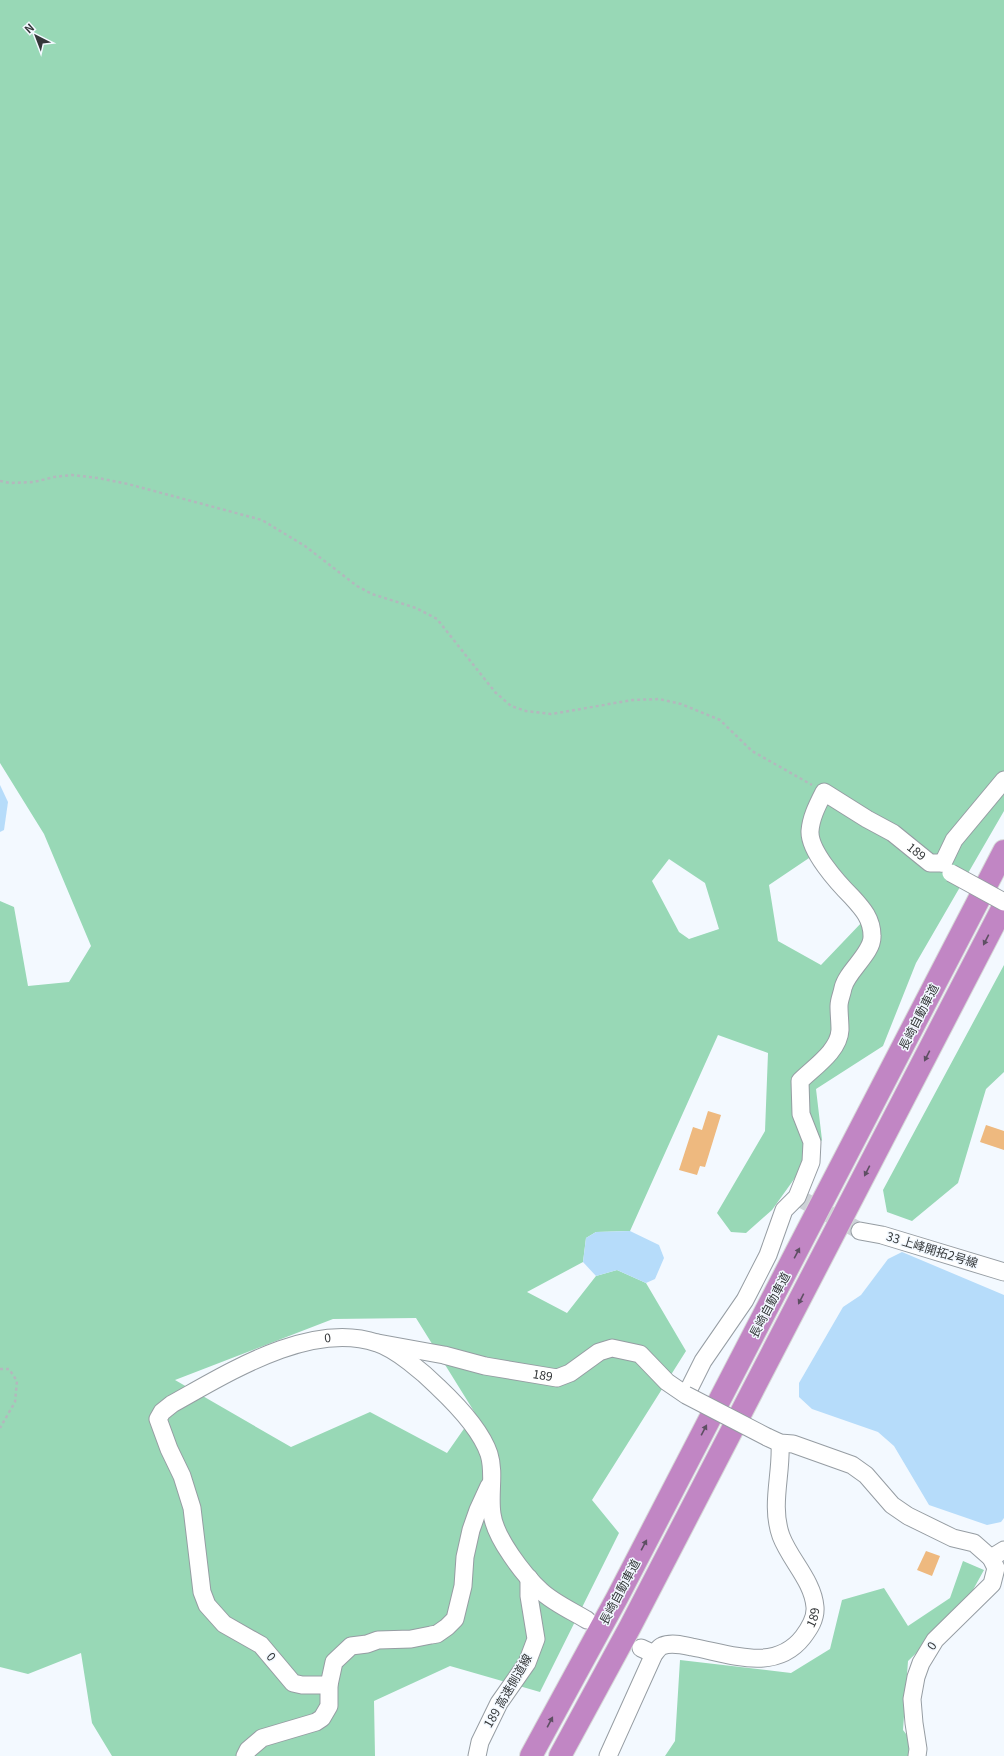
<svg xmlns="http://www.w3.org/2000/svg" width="1004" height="1756" font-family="Georgia,'Noto Sans JP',serif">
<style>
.green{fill:#98d8b6;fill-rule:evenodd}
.water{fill:#b6dcfa}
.building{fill:#eeb97f}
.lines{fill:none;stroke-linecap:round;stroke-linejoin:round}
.minor-tunnel{stroke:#cdd2d7;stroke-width:17;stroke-dasharray:17 8;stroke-linecap:butt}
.minor-casing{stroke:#969da3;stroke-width:19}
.highway-casing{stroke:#d6d7d7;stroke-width:24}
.path{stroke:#b3b8bd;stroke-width:2.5;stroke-dasharray:3 3;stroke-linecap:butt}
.minor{stroke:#fff;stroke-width:17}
.highway{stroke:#c186c4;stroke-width:22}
.minor-bridge-casing{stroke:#969da3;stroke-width:19;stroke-linecap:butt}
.minor-bridge{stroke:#fff;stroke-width:17}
.oneway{fill:#5e4f63}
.labels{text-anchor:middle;stroke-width:3;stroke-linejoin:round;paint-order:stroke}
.street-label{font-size:12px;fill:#343739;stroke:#f3f9ff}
</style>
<rect width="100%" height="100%" fill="#f3f9ff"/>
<g class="green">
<path d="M0,0H1004V811L916,963L883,1046L816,1089L822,1140L772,1210L746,1233L731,1232L717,1213L765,1131L768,1053L718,1035L630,1231L596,1232L586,1238L583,1262L527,1292L567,1313L596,1276L617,1270L646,1283L686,1351L592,1500L619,1533L540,1692L450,1666L374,1701L375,1756H112L92,1723L81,1653L28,1674L0,1667V901L14,907L28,986L69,982L91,946L44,834L0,763ZM812,856L864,920L821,965L778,941L769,885ZM669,859L705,883L719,929L689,939L679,932L652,881ZM416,1318L475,1413L447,1453L370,1412L291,1447L175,1380L333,1319Z"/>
<path d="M1004,965V1072L986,1089L958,1183L912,1221L887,1212L883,1190Z"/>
<path d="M963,1561L984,1570L963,1608L908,1661L903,1730L923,1756H665L675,1741L680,1660L791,1673L830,1649L842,1600L884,1588L908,1626L950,1598Z"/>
</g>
<g class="water">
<path d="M0,785L8,802L4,830L0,832Z"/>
<path d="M630,1231L659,1245L664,1258L655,1279L646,1283L617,1270L596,1276L583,1262L586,1238L596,1232Z"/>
<path d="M902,1252L1004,1295V1518L1001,1522L987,1525L929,1505L894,1446L878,1432L812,1409L799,1397V1383L843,1307L861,1295L888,1259Z"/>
</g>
<g class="building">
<path d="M708,1111L721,1115L705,1167L700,1166L697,1175L679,1170L693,1127L702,1130Z"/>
<path d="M986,1125L1004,1131V1150L980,1142Z"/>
<path d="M926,1551L940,1556L932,1576L917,1570Z"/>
</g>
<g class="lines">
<path class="minor-tunnel" d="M797,1197L860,1231"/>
<defs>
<g id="minor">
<path d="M943,863L954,840L1004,780"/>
<path d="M860,1231L882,1235L1004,1272"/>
<path id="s1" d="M378,1343L444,1355L485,1366L557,1378L570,1373L599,1352L612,1348L640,1354L667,1382L686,1395L703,1361L745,1300L768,1255L784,1210L797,1197L811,1162L812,1142L801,1114L800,1081C814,1067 839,1051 840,1030C840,1022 839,1014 839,1006C839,1000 842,994 843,988C847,971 873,953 872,936C872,919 863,909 852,897C838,883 809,851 810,831C811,817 818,804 824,792L867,819L893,833L930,863H943"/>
<path d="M767,1437L780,1443L793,1444L852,1465L866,1475L892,1505L908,1516L953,1538L974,1543L991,1558L996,1568L992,1584L935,1640L921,1663L916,1677L912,1699L914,1723L918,1749L917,1756"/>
<path d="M991,1558L1004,1550"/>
<path d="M641,1648L654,1654"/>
<path id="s2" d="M329,1685H302L293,1683L261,1645L224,1624L207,1605L202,1592L192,1508L182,1476L169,1449L158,1419L162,1412L172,1404C228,1373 311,1320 377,1343C396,1349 424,1373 438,1387C456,1404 481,1430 489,1454C495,1473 489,1494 492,1514C495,1538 524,1575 541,1591C554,1603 572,1611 587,1620"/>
<path d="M245,1756L248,1750L262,1738L316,1722L322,1718L329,1706V1685L334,1662L351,1646L367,1644L378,1640L411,1639L431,1635L437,1634L447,1627L455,1619L463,1586L465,1557L471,1530L478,1510L489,1486"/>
<path d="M477,1756L480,1742L499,1703L527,1663L536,1639L529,1596V1578"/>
<path id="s3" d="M608,1756L654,1654C656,1652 659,1647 662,1646C671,1642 683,1645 692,1647C730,1654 775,1673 803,1637C809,1629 816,1619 815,1607C813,1581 790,1560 781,1536C770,1505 782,1474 780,1443"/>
</g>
<g id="highway">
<path d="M531,1756L617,1598L1004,851"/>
<path d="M560,1756L630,1627L1004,905"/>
</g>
</defs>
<use href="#minor" class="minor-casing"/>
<use href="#highway" class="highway-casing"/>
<g class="path">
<path d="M0,481L10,483L34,482L54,477L72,475L98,478L128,484L262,520L305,546L357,586L372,594L416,608L437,619L495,692L511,706L526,711L551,714L633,700L659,699L681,704L720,720L752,751L812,785"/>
<path d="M0,1369H9L17,1381L15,1402L0,1428"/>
</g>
<use href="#minor" class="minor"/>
<use href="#highway" class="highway"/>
<defs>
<g id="minor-bridge">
<path d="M951,873L1004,902"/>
<path d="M686,1395L767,1437"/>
</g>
</defs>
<use href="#minor-bridge" class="minor-bridge-casing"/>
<use href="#minor-bridge" class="minor-bridge"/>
</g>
<defs><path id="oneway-solid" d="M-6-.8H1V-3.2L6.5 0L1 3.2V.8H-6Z"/></defs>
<g class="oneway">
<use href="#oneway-solid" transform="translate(986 940) rotate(117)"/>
<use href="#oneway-solid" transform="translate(927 1056) rotate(117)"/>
<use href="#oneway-solid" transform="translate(867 1171) rotate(117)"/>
<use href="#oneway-solid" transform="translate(797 1253) rotate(-62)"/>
<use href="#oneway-solid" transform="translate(801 1299) rotate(117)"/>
<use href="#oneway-solid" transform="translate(704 1430) rotate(-62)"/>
<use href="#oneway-solid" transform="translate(644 1545) rotate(-62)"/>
<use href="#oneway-solid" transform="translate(550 1722) rotate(-62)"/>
</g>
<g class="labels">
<g class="street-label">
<text dy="4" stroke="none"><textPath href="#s1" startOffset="1132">189</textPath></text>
<text transform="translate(919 1017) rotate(-63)" y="4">長崎自動車道</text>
<text transform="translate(932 1250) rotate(17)" y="4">33 上峰開拓2号線</text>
<text transform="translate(770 1305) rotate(-62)" y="4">長崎自動車道</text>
<text dy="4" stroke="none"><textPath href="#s2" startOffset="539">0</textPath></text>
<text dy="4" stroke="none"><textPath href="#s1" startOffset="168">189</textPath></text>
<text transform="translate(620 1592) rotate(-62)" y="4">長崎自動車道</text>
<text dy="4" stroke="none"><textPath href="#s3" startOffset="295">189</textPath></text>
<text transform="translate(932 1646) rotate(-56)" y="4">0</text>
<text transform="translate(271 1657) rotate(49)" y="4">0</text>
<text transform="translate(508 1691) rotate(-60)" y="4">189 高速側道線</text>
</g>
</g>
<g transform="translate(36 36) rotate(318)" stroke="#f3f9ff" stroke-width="3" paint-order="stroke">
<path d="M0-3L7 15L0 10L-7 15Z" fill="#343739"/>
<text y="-6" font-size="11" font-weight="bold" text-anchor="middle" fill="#343739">N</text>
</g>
</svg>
